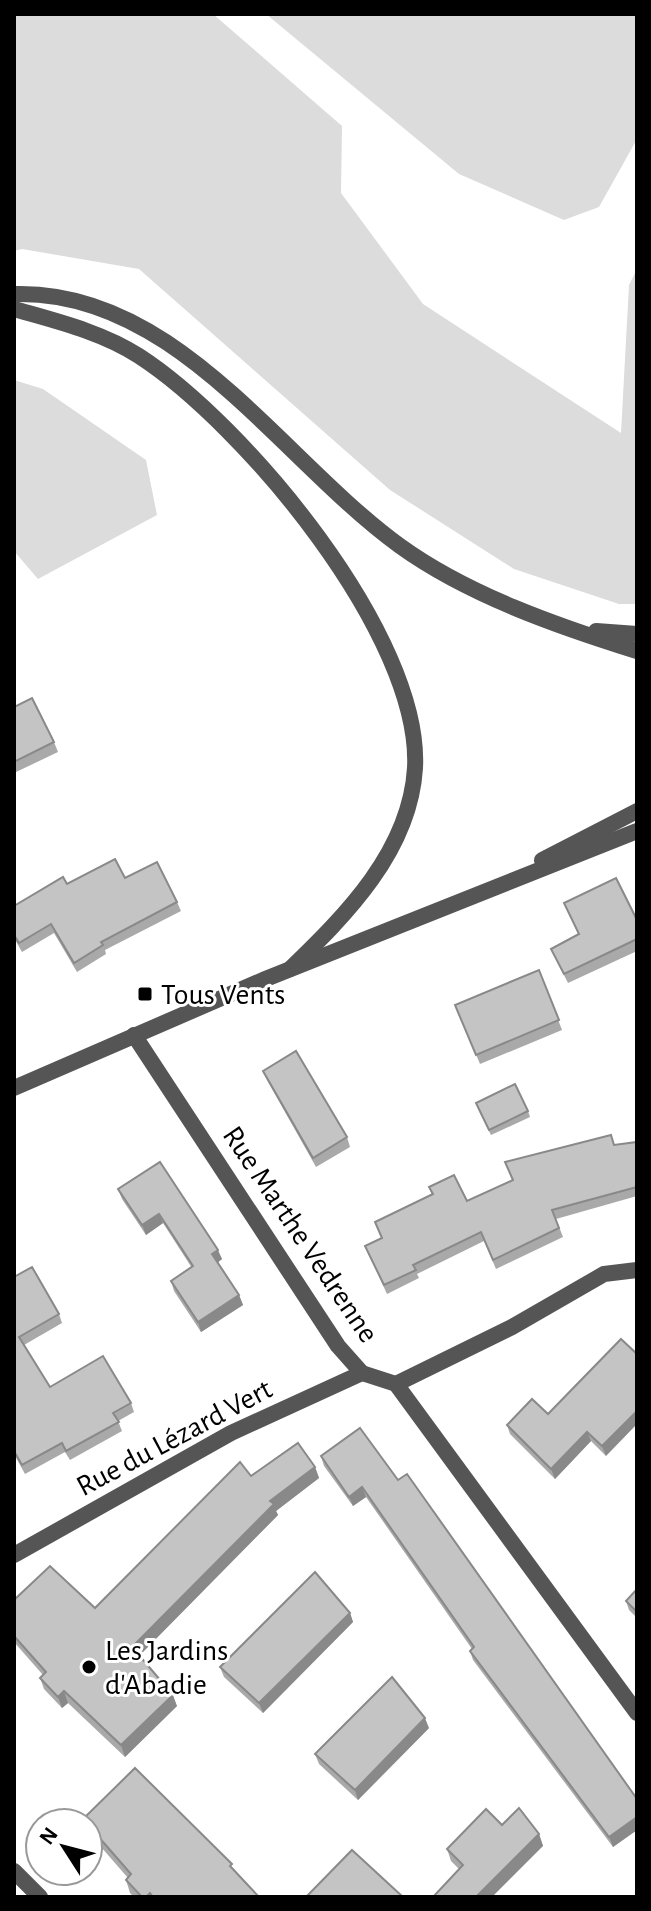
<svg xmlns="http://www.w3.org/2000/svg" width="651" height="1911" font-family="'Alegreya Sans',sans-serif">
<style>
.green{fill:#dcdcdc}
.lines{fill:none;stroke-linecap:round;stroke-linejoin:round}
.minor{stroke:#555;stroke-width:16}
.tertiary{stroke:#555;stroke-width:16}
.wall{fill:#a9a9a9}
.shaded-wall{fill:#898989}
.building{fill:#c4c4c4;stroke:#898989;stroke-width:2}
.poi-dot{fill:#000;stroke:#fff;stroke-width:3}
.labels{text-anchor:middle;stroke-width:6;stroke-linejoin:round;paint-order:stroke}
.poi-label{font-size:30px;fill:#000;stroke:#fff;text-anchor:start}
.street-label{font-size:30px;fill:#000;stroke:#fff}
</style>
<rect width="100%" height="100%" fill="#fff"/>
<g class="green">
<path d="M14,14H213L342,126L341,193L423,304L621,433L629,285L637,269V604H619L514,569L390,490L139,269L22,249L14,251Z"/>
<path d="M266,14H637V139L599,207L564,220L459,174Z"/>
<path d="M14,380L43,389L146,460L157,515L38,579L14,551Z"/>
</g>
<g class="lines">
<g class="minor">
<path d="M14,309C56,321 102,332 139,356C244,424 422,636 415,768C410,851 346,915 290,969"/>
<path d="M134,1035L338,1346L362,1373L396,1384L637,1713"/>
<path d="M396,1384L512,1327L604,1274L637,1270"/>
<path d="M14,1555L231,1433L362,1373"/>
<path d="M14,1871L40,1897"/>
</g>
<g class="tertiary">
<path d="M14,294C176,289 280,459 400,546C468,595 557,626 637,651"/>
<path d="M596,631L637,634"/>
<path d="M542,860L637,811"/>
<path d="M14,1088L263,980L637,831"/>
</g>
</g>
<g class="wall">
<path d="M14,707L54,742L58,752L14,773Z"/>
<path d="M125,878L177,902L181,911L105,950L106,954L77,972L54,933L22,952L14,938V906L67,884Z"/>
<path d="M564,903L637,920V951L568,983L551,949L579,935Z"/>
<path d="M539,970L562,1030L480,1064L459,1014Z"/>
<path d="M263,1071L347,1137L350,1147L316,1167L267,1080Z"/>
<path d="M478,1109L528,1111L530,1117L491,1135Z"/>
<path d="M637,1142V1196L556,1219L563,1237L496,1269L484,1241L417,1274L419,1278L387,1294L365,1246L382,1238L432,1195L429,1187L467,1201L615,1145Z"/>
<path d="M160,1162L222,1259L218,1262L239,1295L243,1305L201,1332L174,1291L171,1281L192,1268L163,1223L146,1235L122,1199L118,1189Z"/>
<path d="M14,1277L59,1314L62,1323L24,1345L50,1387L131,1403L134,1412L118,1421L122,1431L70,1460L65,1452L25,1474L14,1454Z"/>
<path d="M621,1339L606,1456L591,1441L555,1479L510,1434L507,1425L548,1414Z"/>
<path d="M321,1456L398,1480L637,1799V1830L613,1847L473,1660L470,1651L472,1649L366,1497L353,1506L324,1466Z"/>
<path d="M315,1467L319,1478L276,1511L278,1515L139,1656L177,1706L125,1757L68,1703L62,1708L44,1689L40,1678L43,1675L14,1642V1600L95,1608L251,1476Z"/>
<path d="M637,1589V1618L629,1610L626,1601Z"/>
<path d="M350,1613L353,1622L263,1713L224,1677L220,1667Z"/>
<path d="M429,1728L358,1800L319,1764L315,1754Z"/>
<path d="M83,1819L235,1872L259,1897H134L130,1893L126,1880L128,1878L88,1832V1823H85Z"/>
<path d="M539,1834L543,1846L459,1869L451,1861L447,1849Z"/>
</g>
<g class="shaded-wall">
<path d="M159,1214L163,1223L146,1235L142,1225Z"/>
<path d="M218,1250L222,1259L216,1264L212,1254Z"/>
<path d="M239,1295L243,1305L201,1332L198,1322Z"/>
<path d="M637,1411V1424L606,1456L602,1446Z"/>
<path d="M587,1432L591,1441L555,1479L551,1469Z"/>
<path d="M315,1467L319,1478L276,1511L278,1515L136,1659L132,1647L270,1501Z"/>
<path d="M362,1487L366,1497L353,1506L349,1497Z"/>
<path d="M350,1613L353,1622L263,1713L259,1703Z"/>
<path d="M64,1691L68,1703L62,1708L58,1697Z"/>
<path d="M173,1695L177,1706L125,1757L121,1745Z"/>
<path d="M425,1718L429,1728L358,1800L355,1790Z"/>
<path d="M637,1817V1830L613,1847L609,1837Z"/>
<path d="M539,1834L543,1846L492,1897H476Z"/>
</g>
<g class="building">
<path d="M32,698L54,742L14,762V707Z"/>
<path d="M115,859L125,878L157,862L177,902L101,942L103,945L74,963L51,924L19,943L14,935V906L63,877L67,884Z"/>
<path d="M616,878L637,920V939L564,974L551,949L579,934L564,903Z"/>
<path d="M539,970L559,1020L476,1055L455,1005Z"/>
<path d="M296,1051L347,1137L313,1158L263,1071Z"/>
<path d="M515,1084L528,1111L489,1130L476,1103Z"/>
<path d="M611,1135L614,1145L637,1142V1187L552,1210L559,1228L493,1260L481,1232L413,1265L416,1270L384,1285L365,1246L382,1238L375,1222L433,1194L429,1187L454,1175L467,1201L513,1180L505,1162Z"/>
<path d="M160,1162L218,1250L212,1254L239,1295L198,1322L171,1281L193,1266L159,1214L142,1225L118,1189Z"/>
<path d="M32,1267L59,1314L19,1337L50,1387L103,1356L131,1403L113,1413L119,1422L66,1451L62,1443L22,1465L14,1451V1277Z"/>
<path d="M621,1339L636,1353L637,1352V1411L602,1446L587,1432L551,1469L507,1425L532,1399L548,1414Z"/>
<path d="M360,1428L398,1480L407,1474L637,1799V1817L609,1837L470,1651L474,1647L362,1487L349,1497L321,1456Z"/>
<path d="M298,1443L315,1467L270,1501L274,1504L132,1647L173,1695L121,1745L64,1691L58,1697L40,1678L46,1672L14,1636V1600L50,1566L95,1608L240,1462L251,1476Z"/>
<path d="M315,1572L350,1613L259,1703L220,1667Z"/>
<path d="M637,1589V1612L626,1601Z"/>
<path d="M392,1677L425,1718L355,1790L315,1754Z"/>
<path d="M135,1768L232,1864L230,1866L259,1897H153L150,1893L146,1897H142L126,1880L131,1874L83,1819Z"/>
<path d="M519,1808L539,1834L476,1897H433L463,1865L447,1849L486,1809L502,1825Z"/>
<path d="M352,1850L403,1897H306Z"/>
</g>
<g class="poi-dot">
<rect x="137" y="986" width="16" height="16" rx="4"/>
<circle cx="89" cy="1667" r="8"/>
</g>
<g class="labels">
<g class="poi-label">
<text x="161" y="1004">Tous Vents</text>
<text x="105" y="1660">Les Jardins<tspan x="105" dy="34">d'Abadie</tspan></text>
</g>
<g class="street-label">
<text transform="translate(301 1234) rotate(56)" y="10">Rue Marthe Vedrenne</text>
<text transform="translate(174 1437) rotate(-28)" y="10">Rue du Lézard Vert</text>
</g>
</g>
<rect width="651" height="1911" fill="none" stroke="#000000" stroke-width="32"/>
<g transform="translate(64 1847) rotate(306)"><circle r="38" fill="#ffffff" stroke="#999999" stroke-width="2"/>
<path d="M0-6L14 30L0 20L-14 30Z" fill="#000000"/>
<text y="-12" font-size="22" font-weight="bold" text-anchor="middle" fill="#000000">N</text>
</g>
</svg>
